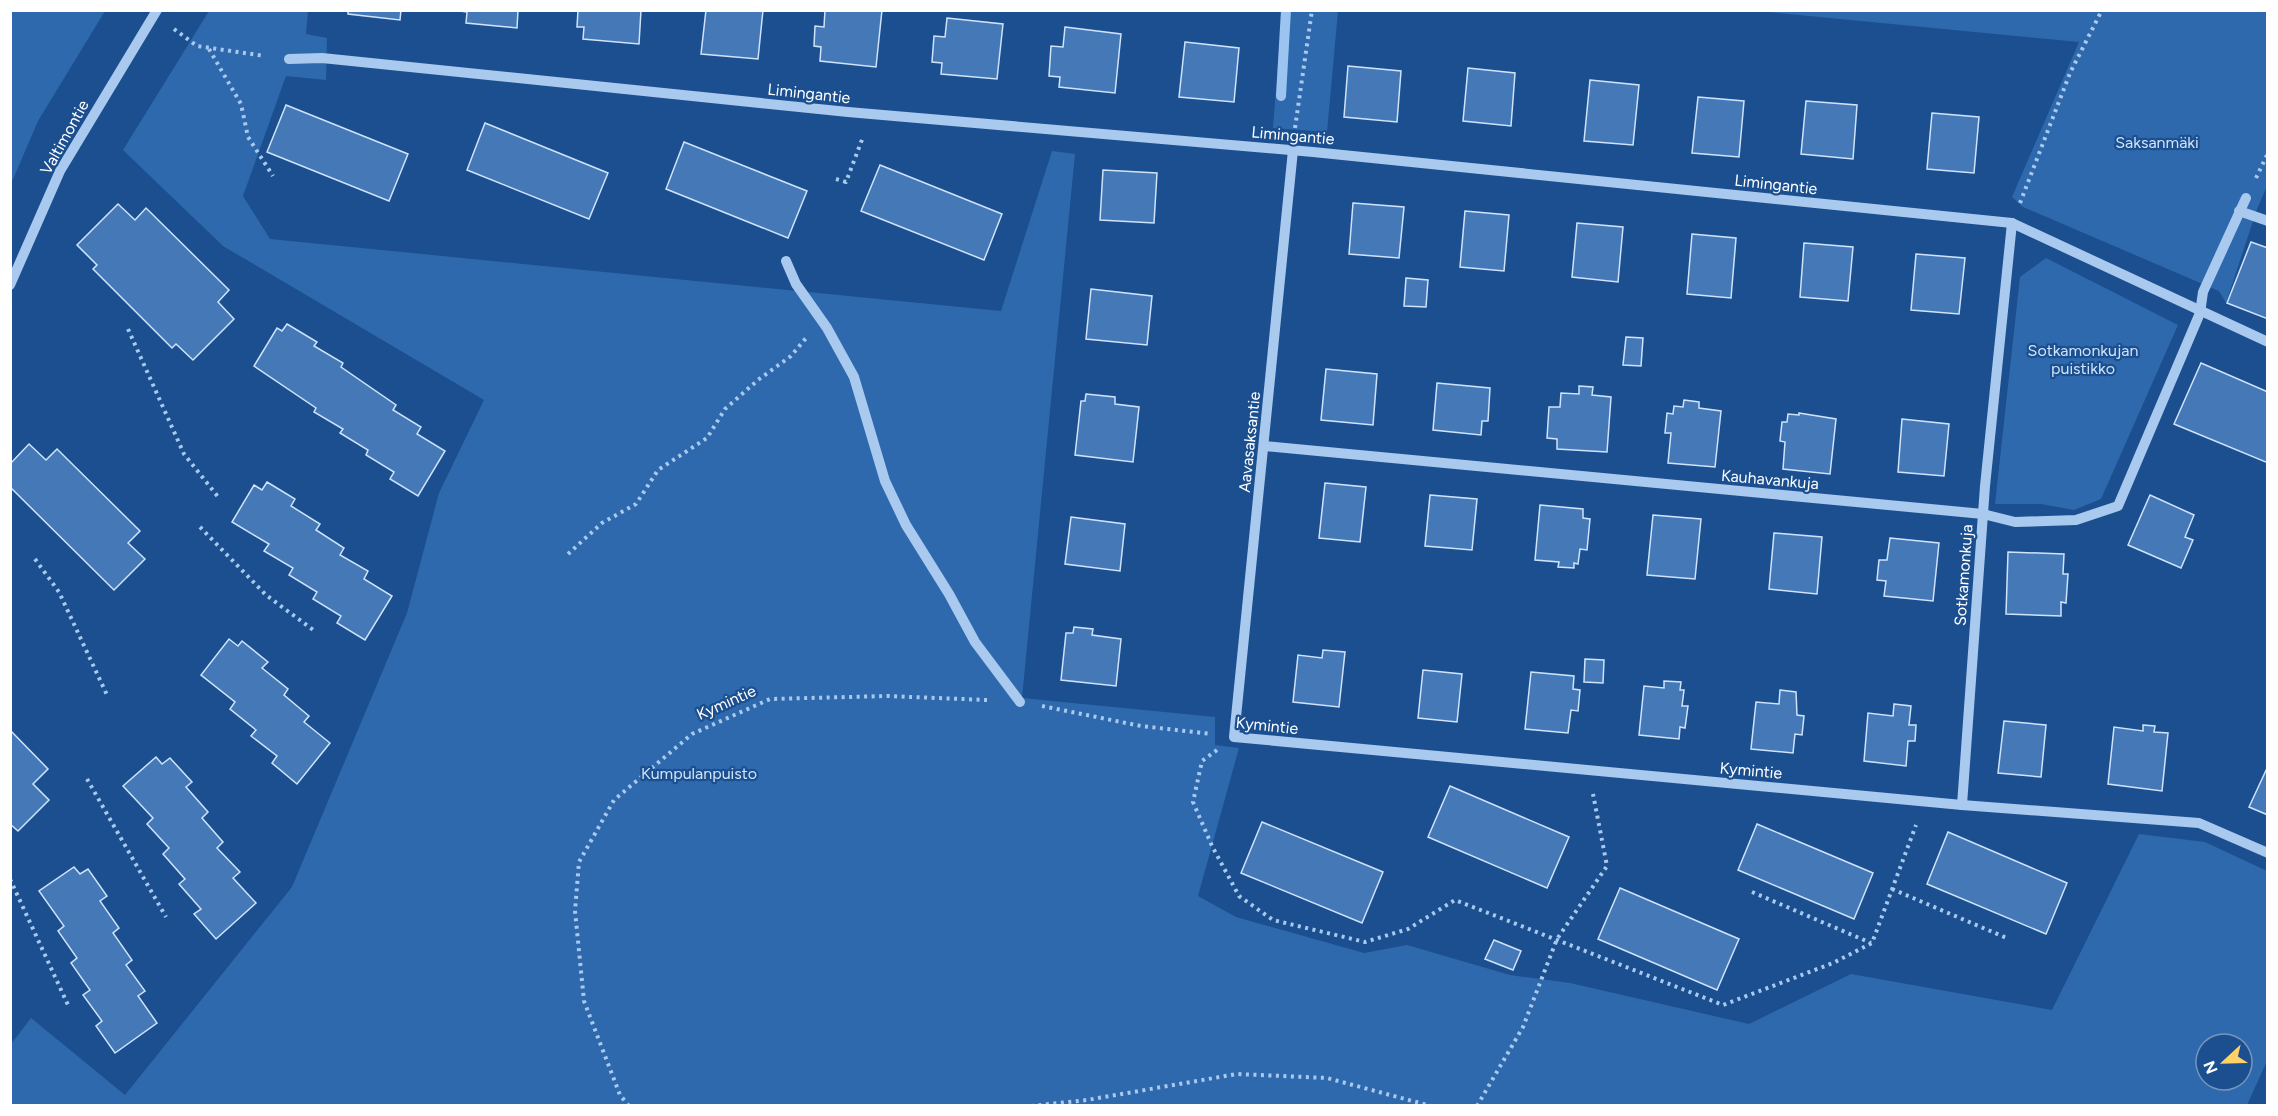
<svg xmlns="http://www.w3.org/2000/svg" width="2278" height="1116" font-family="Figtree,sans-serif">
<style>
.green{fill:#2e69ad;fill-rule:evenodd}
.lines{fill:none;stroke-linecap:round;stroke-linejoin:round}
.stream{stroke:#9cc4f0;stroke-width:10}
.building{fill:#4478b7;stroke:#cfe3fa;stroke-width:1.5}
.path{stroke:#a9c9ee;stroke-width:4;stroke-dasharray:3 4.5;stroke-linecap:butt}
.minor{stroke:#a9c9ee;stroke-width:10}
.labels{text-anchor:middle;stroke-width:4.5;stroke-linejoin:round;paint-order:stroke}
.street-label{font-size:16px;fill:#fff;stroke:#1b4f8f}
.park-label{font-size:16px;fill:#cfe3fa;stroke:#1b4f8f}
</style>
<rect width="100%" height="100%" fill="#1b4f8f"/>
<g class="green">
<path d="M11,10L105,11L38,121L11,184Z"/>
<path d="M209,11H308L306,34L327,38L326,80L286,76L243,196L270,239L1001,311L1052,151L1075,154L1022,698L1215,717V745L1239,748L1198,896L1236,917L1364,953L1407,945L1510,975L1570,983L1749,1024L1851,974L2052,1010L2139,834L2205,842L2267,871V1061L2247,1105L11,1106V1044L31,1018L125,1095L292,887L407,613L439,493L484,400L223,246L123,150ZM2206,1044H2242V1080H2206Z"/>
<path d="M1282,11H1338L1327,132L1273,128Z"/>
<path d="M1757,11H2267V186L2257,209L2226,303L2219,291L2023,207L2012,197L2079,42Z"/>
<path d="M2046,258L2178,325L2101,499L2074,510L2041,504H1995L2020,277Z"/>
</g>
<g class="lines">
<path class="stream" d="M1281,96L1286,10"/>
</g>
<g class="building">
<path d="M348,10H401L400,20L348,14Z"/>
<path d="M518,10L517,28L466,23L467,12L460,11Z"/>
<path d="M578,10H641L639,44L583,39L584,27H577Z"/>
<path d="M706,10H763L758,59L701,54Z"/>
<path d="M825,10H882L876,67L820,61L821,47L814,46L815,26L824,27Z"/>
<path d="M947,18L1003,24L997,79L941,74L942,63L932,62L934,36L945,37Z"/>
<path d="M1065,27L1121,34L1115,93L1059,87L1060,77L1049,76L1051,46L1063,47Z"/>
<path d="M1185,42L1239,48L1234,102L1179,97Z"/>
<path d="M1348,66L1401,71L1397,122L1344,117Z"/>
<path d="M1468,68L1515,73L1511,126L1463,121Z"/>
<path d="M1590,80L1639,85L1633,145L1584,141Z"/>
<path d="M1698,97L1744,101L1739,157L1692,153Z"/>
<path d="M1806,101L1857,105L1853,159L1801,154Z"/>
<path d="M286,105L408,154L389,201L267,152Z"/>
<path d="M1932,113L1979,117L1974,173L1927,169Z"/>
<path d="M485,123L608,173L589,219L467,170Z"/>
<path d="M684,142L807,191L788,238L666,189Z"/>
<path d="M880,165L1002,214L984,260L861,211Z"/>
<path d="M1103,170L1157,173L1154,223L1100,220Z"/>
<path d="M1353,203L1404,207L1399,258L1349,254Z"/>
<path d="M118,204L135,220L146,208L229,290L218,302L234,319L193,360L176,344L172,348L93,269L97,265L77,245Z"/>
<path d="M1465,211L1509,215L1504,271L1460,267Z"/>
<path d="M1577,223L1623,227L1618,282L1572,277Z"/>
<path d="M1692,234L1736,238L1731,298L1687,294Z"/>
<path d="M2251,242L2268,248V319L2227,303Z"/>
<path d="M1804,243L1853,247L1848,301L1800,297Z"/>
<path d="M1916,254L1965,258L1959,314L1911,310Z"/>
<path d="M1406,278L1428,280L1426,307L1404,306Z"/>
<path d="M1091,289L1152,296L1147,345L1086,339Z"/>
<path d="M287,324L317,342L314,346L343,363L341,367L396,405L393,410L421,427L417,434L445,451L418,496L390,479L394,472L366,455L368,450L340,433L343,429L314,412L316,408L254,366L277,328L282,331Z"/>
<path d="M1626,337L1643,338L1641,366L1623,365Z"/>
<path d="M2201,363L2268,392V463L2174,424Z"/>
<path d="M1326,369L1377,374L1373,425L1321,420Z"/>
<path d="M1437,383L1490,388L1488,421H1482L1481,435L1433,430Z"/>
<path d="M1579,386L1593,387L1592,395L1611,397L1607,452L1557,449V439L1547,438L1549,407H1560L1561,393L1579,394Z"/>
<path d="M1086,394L1115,397V404L1139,407L1133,462L1075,455L1081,401H1085Z"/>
<path d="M1684,400L1699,402V408L1721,411L1715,467L1668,463L1671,433H1665L1667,413L1673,414L1674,406L1683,407Z"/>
<path d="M1799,413L1836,419L1830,474L1783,469L1785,442L1780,441L1782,422H1787L1788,414L1799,415Z"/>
<path d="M1902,419L1949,424L1944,476L1898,472Z"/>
<path d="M29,444L46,460L57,449L140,531L128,543L145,559L114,590L10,487V464Z"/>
<path d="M267,482L295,499L291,506L320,524L316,530L344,548L340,555L368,571L364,579L392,596L365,640L337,623L341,616L313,599L317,592L289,575L293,568L264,551L269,544L232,522L254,485L262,490Z"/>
<path d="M1325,483L1366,487L1360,542L1319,538Z"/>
<path d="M1430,495L1477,499L1472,550L1425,546Z"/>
<path d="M2150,495L2194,515L2185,537L2193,540L2181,568L2128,545Z"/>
<path d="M1540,505L1583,509V518L1590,519L1587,550L1580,549L1578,564L1574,563V568L1558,567L1559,562L1535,560Z"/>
<path d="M1653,515L1701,519L1695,579L1647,575Z"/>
<path d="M1071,517L1125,524L1120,571L1065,564Z"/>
<path d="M1774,533L1822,537L1817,594L1769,589Z"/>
<path d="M1890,538L1939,543L1933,601L1884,596L1886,581L1877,580L1879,560H1887Z"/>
<path d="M2008,552L2064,554L2063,574H2068L2066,603L2061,602V616L2006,614Z"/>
<path d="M1074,627L1093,629L1092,635L1121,639L1116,686L1061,680L1066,633H1073Z"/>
<path d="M229,639L238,646L242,641L268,662L262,668L288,689L284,695L309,716L304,722L330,743L297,784L272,763L277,756L251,736L256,730L230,709L235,702L201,675Z"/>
<path d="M1323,650L1345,652L1339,707L1293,702L1298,655L1322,658Z"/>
<path d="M1585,659L1604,660L1603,683L1584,682Z"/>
<path d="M1423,670L1462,674L1457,722L1418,718Z"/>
<path d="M1531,672L1574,676L1573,689L1580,690L1578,711L1571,710L1568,733L1525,729Z"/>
<path d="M1664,681L1681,682L1680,690H1684L1682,706H1688L1685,728L1680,727L1679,739L1639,735L1644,686L1664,688Z"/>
<path d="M1780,690L1796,692L1797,715L1804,716L1802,735L1795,734L1793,753L1751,749L1756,702L1779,704Z"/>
<path d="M1894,704L1911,706L1909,725H1916L1915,741H1908L1906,766L1864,761L1868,713L1893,716Z"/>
<path d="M2004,721L2046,725L2041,777L1998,773Z"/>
<path d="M2143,725L2155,726L2154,732L2168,733L2162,791L2108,784L2114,727L2143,731Z"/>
<path d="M10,730L48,769L33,784L49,800L18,831L10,824Z"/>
<path d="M156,757L162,764L170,758L192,782L186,787L208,812L202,818L223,842L217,848L240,872L233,878L256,903L216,939L194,914L201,909L179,884L185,879L163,854L169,848L147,824L153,818L123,786Z"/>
<path d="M2268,766V815L2249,807Z"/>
<path d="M1450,786L1569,837L1547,888L1428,837Z"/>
<path d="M1262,822L1383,872L1362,923L1241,873Z"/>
<path d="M1757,824L1873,873L1854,919L1738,870Z"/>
<path d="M1948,832L2067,883L2046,934L1927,884Z"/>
<path d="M74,867L80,874L88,869L107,896L100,901L119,928L113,933L132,960L126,965L145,991L138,996L157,1023L115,1053L96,1026L102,1021L83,995L90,990L71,963L77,958L58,931L64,926L39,891Z"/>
<path d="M1620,888L1739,939L1717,990L1598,939Z"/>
<path d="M1494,940L1521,951L1513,970L1485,959Z"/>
</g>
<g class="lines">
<g class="path">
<path d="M174,29L197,46L265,56"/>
<path d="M209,49L241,104L248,137L273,176"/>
<path d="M1295,128L1312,10"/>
<path d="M2256,178L2268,153"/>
<path d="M836,179L846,182L863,137"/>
<path d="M2020,203L2070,73L2102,10"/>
<path d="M128,329L184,454L219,498"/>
<path d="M200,527L266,595L316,632"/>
<path d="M568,554L602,523L636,504L658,470L707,438L725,409L758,380L791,356L806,338"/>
<path d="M35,559L59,592L107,695"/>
<path d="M1042,706L1141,726L1212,734"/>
<path d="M1217,750L1202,761L1193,802L1212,846L1239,896L1273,920L1365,942L1408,929L1455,900L1723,1005L1833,963L1872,943L1916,825"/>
<path d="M87,779L166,917"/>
<path d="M10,879L68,1005"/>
<path d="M1892,889L2009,939"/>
<path d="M1752,892L1871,943"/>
<path d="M629,1106L620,1095L584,1001L575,911L579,862L614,800L692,734L770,699L887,696L987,700"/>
<path d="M1031,1106L1087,1100L1237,1074L1327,1078L1431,1106"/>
<path d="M1477,1106L1523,1027L1557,939L1607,866L1593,794"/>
</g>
<g class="minor">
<path d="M289,59L322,58L848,112L1313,152L2012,223L2268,342"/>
<path d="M1293,150L1234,737L1962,805L2199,823L2268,853"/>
<path d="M2239,211L2268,221"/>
<path d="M786,261L796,284L827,328L854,377L885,481L906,525L949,594L975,642L1020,702"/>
<path d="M10,285L60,171L157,10"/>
<path d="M1264,446L1983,514L2015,522L2076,520L2118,506L2200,313L2203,292L2246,198"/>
<path d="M1962,805L1985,486L2012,223"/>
</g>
</g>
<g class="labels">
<g class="street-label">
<text transform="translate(809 93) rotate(6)" y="6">Limingantie</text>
<text transform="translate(1293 135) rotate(5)" y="6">Limingantie</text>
<text transform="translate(64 137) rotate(-61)" y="6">Valtimontie</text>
<text transform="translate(1776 184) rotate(6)" y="6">Limingantie</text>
<text transform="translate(1249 442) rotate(-84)" y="6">Aavasaksantie</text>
<text transform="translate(1770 479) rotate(5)" y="6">Kauhavankuja</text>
<text transform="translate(1963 575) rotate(-86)" y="6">Sotkamonkuja</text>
<text transform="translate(726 702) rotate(-24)" y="6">Kymintie</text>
<text transform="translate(1267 725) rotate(6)" y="6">Kymintie</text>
<text transform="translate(1751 770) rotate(5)" y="6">Kymintie</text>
</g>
<g class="park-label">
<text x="2157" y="148">Saksanmäki</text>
<text x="2083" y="356">Sotkamonkujan<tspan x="2083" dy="18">puistikko</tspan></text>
<text x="699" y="779">Kumpulanpuisto</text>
</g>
</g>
<rect width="2278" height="1116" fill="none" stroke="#ffffff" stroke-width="24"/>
<g transform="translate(2224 1062) rotate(248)"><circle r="28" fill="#1b4f8f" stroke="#7695bc" stroke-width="1.5"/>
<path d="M0-4.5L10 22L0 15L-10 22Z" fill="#ffd166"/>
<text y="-9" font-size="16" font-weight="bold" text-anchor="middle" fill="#ffffff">N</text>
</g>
</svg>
